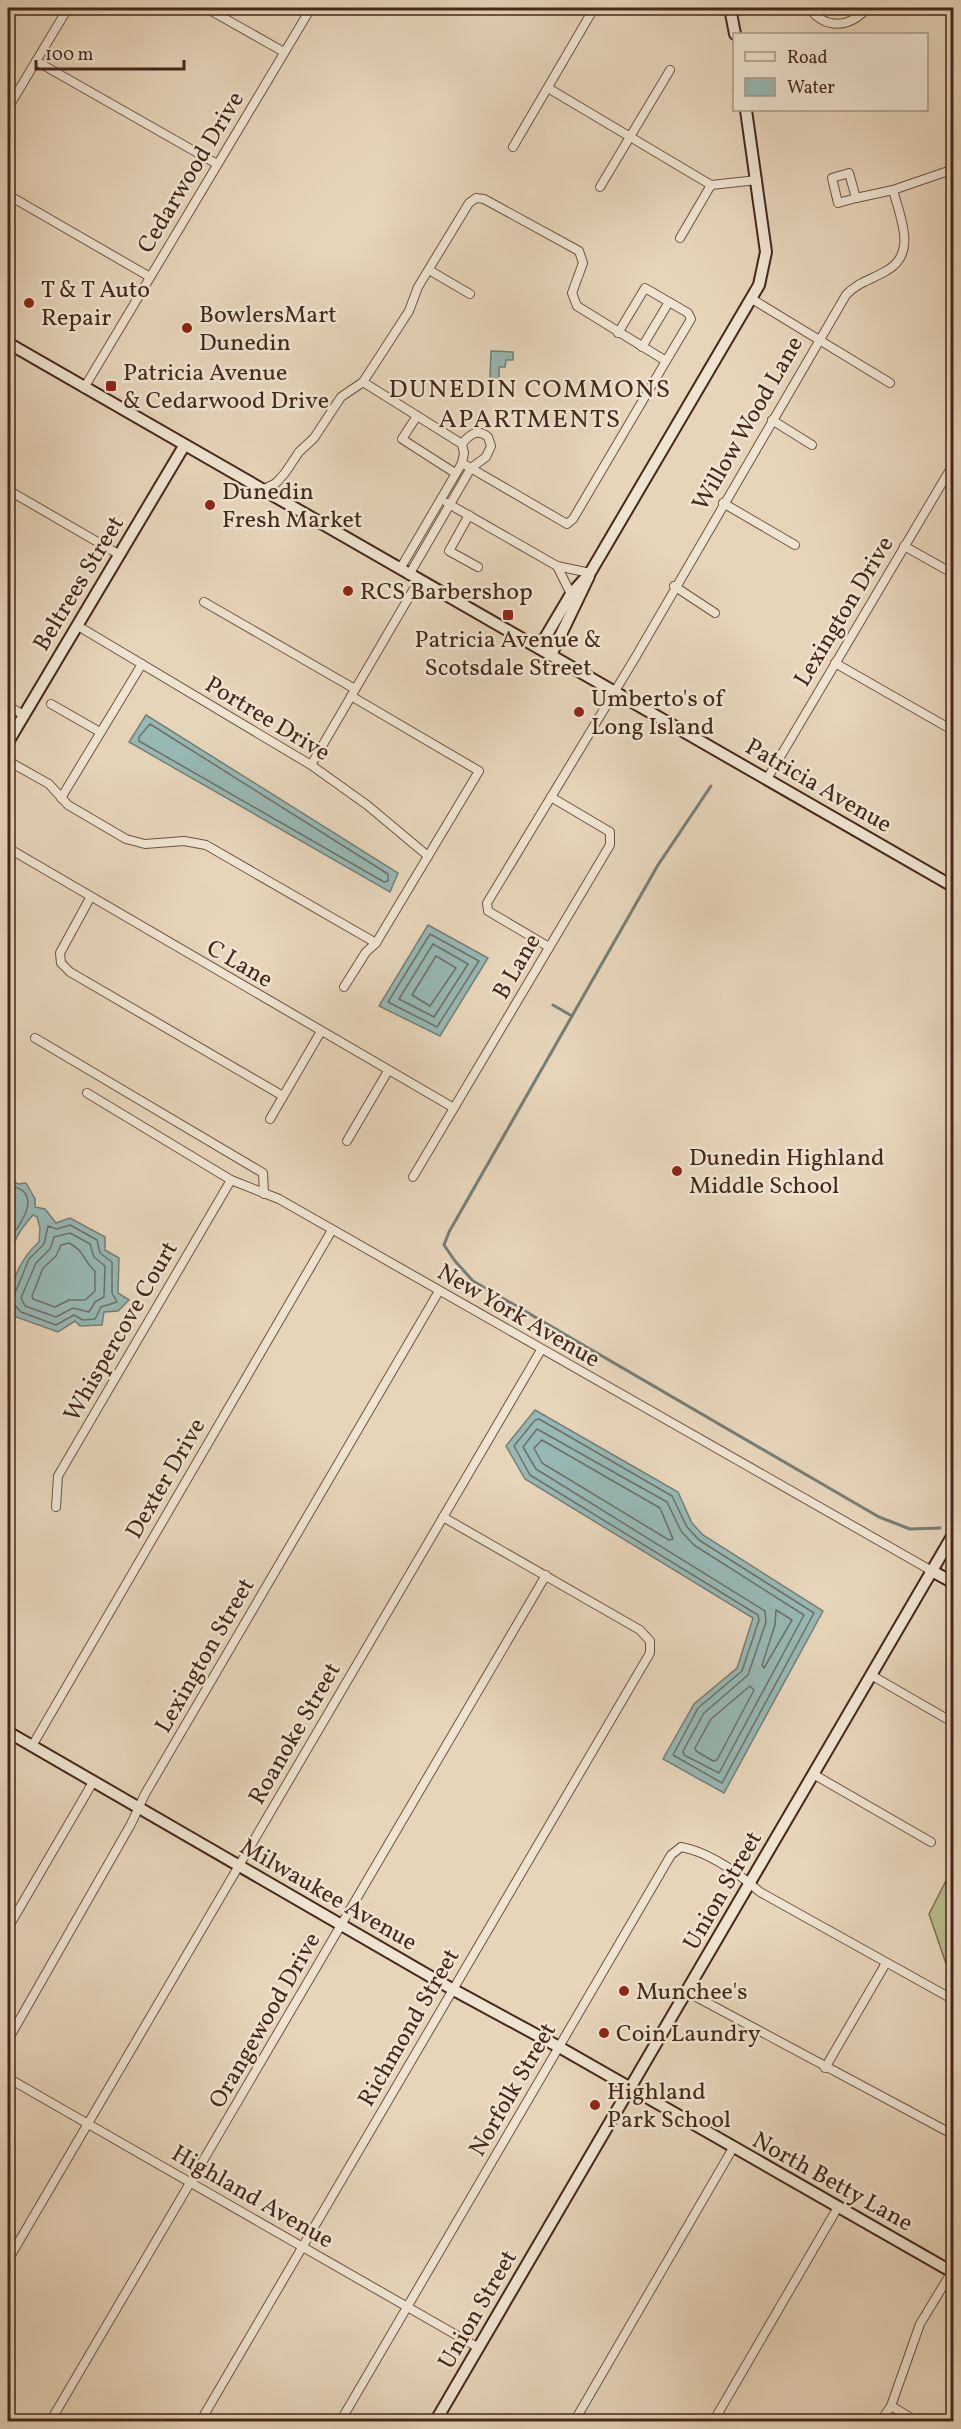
<svg xmlns="http://www.w3.org/2000/svg" width="961" height="2429" font-family="Vollkorn,serif">
<style>
.green{fill:#b8bc8d;stroke:#7e7254;stroke-width:1.5}
.water{fill:#97b8b4;stroke:#767e76;stroke-width:1.5}
.lines{fill:none;stroke-linecap:round;stroke-linejoin:round}
.shore{stroke:#6e7067;stroke-width:1.5}
.stream{stroke:#767e76;stroke-width:3}
.street-casing{stroke:#6d5342;stroke-width:10}
.secondary-casing{stroke:#44281a;stroke-width:14}
.street{stroke:#efe4d2;stroke-width:8}
.secondary{stroke:#efe4d2;stroke-width:10}
.poi-dot{fill:#8f2418;stroke:#efe4d2;stroke-width:2}
.labels{text-anchor:middle;stroke-width:5;stroke-linejoin:round;paint-order:stroke}
.street-label{font-size:24px;fill:#44281a;stroke:#efe4d2}
.poi-label{font-size:24px;fill:#44281a;stroke:#efe4d2;text-anchor:start}
.neighbourhood-label{font-size:26px;letter-spacing:1.5px;fill:#44281a;stroke:#efe4d2}
</style>
<rect width="100%" height="100%" fill="#e7d5ba"/>
<filter id="stains"><feTurbulence type="fractalNoise" baseFrequency=".00333" numOctaves="4"/><feColorMatrix values="0 0 0 0 .2 0 0 0 0 .09 0 0 0 0 .02 0 0 0 .5 -.17"/></filter>
<radialGradient id="worn" r=".72"><stop offset=".6" stop-color="#630" stop-opacity="0"/><stop offset="1" stop-color="#630" stop-opacity=".3"/></radialGradient>
<path class="green" d="M953,1867V1984L929,1914Z"/>
<g class="water">
<path d="M491,351L513,352V360H506L505,367H499V378H490Z"/>
<path d="M146,715L398,873L390,892L129,742Z"/>
<path d="M428,925L488,958L440,1036L379,1006Z"/>
<path d="M8,1176L18,1184L26,1183L35,1199V1207L45,1209L56,1223L70,1218L105,1237V1250L119,1258L118,1293L129,1300L118,1311L104,1312L102,1325L80,1326L75,1321L58,1332L16,1317L8,1305C12,1280 20,1259 39,1242L40,1228L37,1217L33,1215C21,1228 8,1246 12,1265L8,1271Z"/>
<path d="M535,1410L678,1492L692,1523L703,1535L823,1611L724,1793L663,1759L694,1704L737,1668L753,1618L525,1479L506,1446Z"/>
</g>
<g class="lines">
<g class="shore">
<path d="M150,724L388,874V881L384,882L139,741V737Z"/>
<path d="M430,934L479,961L437,1027L388,1002Z"/>
<path d="M433,944L468,964L434,1017L399,999Z"/>
<path d="M436,956L456,968L430,1006L412,995Z"/>
<path d="M8,1184C13,1187 21,1188 24,1192C37,1206 15,1229 8,1243"/>
<path d="M70,1233L90,1244L94,1257L105,1266L104,1297L95,1302L89,1312L73,1308L56,1317L25,1306L21,1298L36,1263L50,1249L54,1237Z"/>
<path d="M69,1243C86,1252 82,1260 95,1271V1291L85,1300H69L55,1307L33,1299L32,1296L43,1268L56,1256L61,1245Z"/>
<path d="M8,1296L15,1293L29,1259L44,1244L48,1226L57,1229L70,1225L97,1240L100,1253L112,1262V1293L117,1302L101,1307L95,1319L83,1320L74,1315L56,1325L21,1312L13,1303L8,1302"/>
<path d="M539,1419L672,1496L687,1527L699,1540L814,1613L722,1783L673,1755L698,1708L742,1671L759,1620L758,1615L530,1475L514,1446L535,1420Z"/>
<path d="M537,1429L667,1502L681,1531L694,1545L804,1615L719,1773L684,1755L683,1751L704,1713L748,1675L766,1622L765,1611L536,1469L523,1447Z"/>
<path d="M542,1440L660,1508L673,1539L669,1540L542,1463L534,1448Z"/>
<path d="M776,1610L792,1620L764,1668L762,1665L775,1625Z"/>
<path d="M750,1686L754,1690L717,1760L713,1761L696,1751L695,1748L711,1719Z"/>
</g>
<g class="stream">
<path d="M711,786L658,865L449,1232L444,1245L455,1261L473,1281L879,1517L910,1529L940,1528"/>
<path d="M553,1005L572,1016"/>
</g>
<defs>
<g id="street">
<path d="M206,8L284,52"/>
<path d="M809,8C826,30 850,28 867,8"/>
<path d="M36,61L217,164"/>
<path d="M548,88L711,185"/>
<path d="M8,108L68,8"/>
<path d="M513,147L590,15"/>
<path d="M849,173L856,198L838,203L832,178Z"/>
<path d="M711,185L757,180"/>
<path d="M600,187L670,70"/>
<path d="M8,195L150,277"/>
<path d="M856,198L893,190L954,169"/>
<path d="M680,238L711,185"/>
<path d="M429,270L470,294"/>
<path d="M752,299L890,383"/>
<path d="M618,333L645,288L688,313L691,319L666,361"/>
<path d="M642,347L669,302"/>
<path d="M363,382L462,444L464,453L462,463L400,569"/>
<path d="M84,388L311,8"/>
<path d="M417,416L402,439L455,473"/>
<path d="M772,420L812,445"/>
<path d="M8,490L120,555"/>
<path d="M262,490L276,483L285,473L299,452L314,438L341,397L363,382L409,311L418,287L469,203L476,198L484,199L579,251L583,263L572,293L577,306L666,361L573,519L567,524L462,463"/>
<path d="M447,503L557,566L590,573"/>
<path d="M723,503L795,545"/>
<path d="M469,515L449,551L478,567"/>
<path d="M904,546L954,574"/>
<path d="M557,566L571,594"/>
<path d="M409,575L471,468L486,457L491,446L488,437C477,428 469,435 462,444"/>
<path d="M674,586L715,613"/>
<path d="M204,602L355,689"/>
<path d="M78,626L311,765L367,805L428,856"/>
<path d="M835,663L954,731"/>
<path d="M51,704L100,732"/>
<path d="M8,706L24,715"/>
<path d="M8,761L49,784L68,805L126,839L145,844L184,841L206,845L376,943"/>
<path d="M311,765L419,580"/>
<path d="M767,779L954,463"/>
<path d="M61,798L142,664"/>
<path d="M8,848L454,1108"/>
<path d="M90,898L60,953L61,963L70,972L283,1096"/>
<path d="M549,947L488,911L487,903L635,658L846,295C858,282 871,280 886,271C918,254 900,217 893,190"/>
<path d="M344,987L366,952L376,943L479,771L351,696"/>
<path d="M35,1038L263,1173L264,1194"/>
<path d="M87,1093L231,1180L279,1199L932,1571"/>
<path d="M270,1119L320,1033"/>
<path d="M347,1141L388,1071"/>
<path d="M413,1177L610,845V832L551,797"/>
<path d="M56,1507L58,1476L231,1180"/>
<path d="M871,1675L954,1723"/>
<path d="M32,1746L332,1230"/>
<path d="M813,1774L931,1842"/>
<path d="M8,1928L93,1782"/>
<path d="M687,1992L954,2135"/>
<path d="M8,2040L131,1824L145,1794L439,1291"/>
<path d="M825,2068L886,1963"/>
<path d="M8,2078L479,2348"/>
<path d="M8,2260L541,1350"/>
<path d="M891,2406L918,2422"/>
<path d="M50,2422L546,1575"/>
<path d="M200,2422L650,1653V1641L640,1630L443,1517"/>
<path d="M340,2422L671,1855L681,1847C710,1852 738,1873 760,1892L954,2000"/>
<path d="M574,2422L733,2148"/>
<path d="M713,2422L838,2207"/>
<path d="M880,2422L891,2406L920,2324L954,2268"/>
</g>
<g id="secondary">
<path d="M730,8L735,34"/>
<path d="M8,343L954,887"/>
<path d="M539,648L571,594L590,573L759,285L766,252L746,110"/>
<path d="M551,655L589,576"/>
<path d="M8,742L184,446"/>
<path d="M932,1571L954,1583"/>
<path d="M8,1732L452,1989L559,2047L954,2273"/>
<path d="M435,2422L954,1533"/>
</g>
</defs>
<use href="#street" class="street-casing"/>
<use href="#secondary" class="secondary-casing"/>
<use href="#street" class="street"/>
<use href="#secondary" class="secondary"/>
</g>
<g class="poi-dot">
<circle cx="29" cy="303" r="6"/>
<circle cx="187" cy="328" r="6"/>
<rect x="105" y="380" width="12" height="12" rx="3"/>
<circle cx="210" cy="505" r="6"/>
<circle cx="348" cy="591" r="6"/>
<rect x="502" y="609" width="12" height="12" rx="3"/>
<circle cx="579" cy="712" r="6"/>
<circle cx="677" cy="1171" r="6"/>
<circle cx="624" cy="1991" r="6"/>
<circle cx="604" cy="2033" r="6"/>
<circle cx="595" cy="2105" r="6"/>
</g>
<g class="labels">
<g class="street-label">
<text transform="translate(190 172) rotate(-59)" y="8">Cedarwood Drive</text>
<text transform="translate(747 423) rotate(-60)" y="8">Willow Wood Lane</text>
<text transform="translate(78 583) rotate(-59)" y="8">Beltrees Street</text>
<text transform="translate(843 611) rotate(-59)" y="8">Lexington Drive</text>
<text transform="translate(268 718) rotate(31)" y="8">Portree Drive</text>
<text transform="translate(819 785) rotate(30)" y="8">Patricia Avenue</text>
<text transform="translate(240 963) rotate(30)" y="8">C Lane</text>
<text transform="translate(516 966) rotate(-60)" y="8">B Lane</text>
<text transform="translate(519 1315) rotate(30)" y="8">New York Avenue</text>
<text transform="translate(120 1331) rotate(-60)" y="8">Whispercove Court</text>
<text transform="translate(165 1478) rotate(-60)" y="8">Dexter Drive</text>
<text transform="translate(204 1655) rotate(-60)" y="8">Lexington Street</text>
<text transform="translate(294 1733) rotate(-60)" y="8">Roanoke Street</text>
<text transform="translate(722 1890) rotate(-60)" y="8">Union Street</text>
<text transform="translate(329 1894) rotate(30)" y="8">Milwaukee Avenue</text>
<text transform="translate(264 2020) rotate(-60)" y="8">Orangewood Drive</text>
<text transform="translate(408 2027) rotate(-60)" y="8">Richmond Street</text>
<text transform="translate(512 2089) rotate(-60)" y="8">Norfolk Street</text>
<text transform="translate(833 2181) rotate(29)" y="8">North Betty Lane</text>
<text transform="translate(253 2196) rotate(30)" y="8">Highland Avenue</text>
<text transform="translate(477 2309) rotate(-60)" y="8">Union Street</text>
</g>
<g class="poi-label">
<text x="41" y="297">T &amp; T Auto<tspan x="41" dy="28">Repair</tspan></text>
<text x="199" y="322">BowlersMart<tspan x="199" dy="28">Dunedin</tspan></text>
<text x="123" y="380">Patricia Avenue<tspan x="123" dy="28">&amp; Cedarwood Drive</tspan></text>
<text x="222" y="499">Dunedin<tspan x="222" dy="28">Fresh Market</tspan></text>
<text x="360" y="599">RCS Barbershop</text>
<text x="508" y="647" text-anchor="middle">Patricia Avenue &amp;<tspan x="508" dy="28">Scotsdale Street</tspan></text>
<text x="591" y="706">Umberto's of<tspan x="591" dy="28">Long Island</tspan></text>
<text x="689" y="1165">Dunedin Highland<tspan x="689" dy="28">Middle School</tspan></text>
<text x="636" y="1999">Munchee's</text>
<text x="616" y="2041">Coin Laundry</text>
<text x="607" y="2099">Highland<tspan x="607" dy="28">Park School</tspan></text>
</g>
<g class="neighbourhood-label">
<text x="530" y="397">DUNEDIN COMMONS<tspan x="530" dy="30">APARTMENTS</tspan></text>
</g>
</g>
<rect width="961" height="2429" fill="none" stroke="#e7d5ba" stroke-width="30"/>
<rect x="9" y="9" width="943" height="2411" fill="none" stroke="#44281a" stroke-width="3"/>
<rect x="15" y="15" width="931" height="2399" fill="none" stroke="#44281a" stroke-width="1.5"/>
<rect x="733" y="33" width="195" height="78" fill="#efe4d2" stroke="#ab9988" stroke-width="1.5"/>
<rect x="745" y="52" width="30" height="9" fill="#efe4d2" stroke="#ab9988" stroke-width="1.5"/>
<text x="787" y="63" font-size="18" fill="#44281a">Road</text>
<rect x="745" y="78" width="30" height="18" fill="#97b8b4" stroke="#ab9988" stroke-width="1.5"/>
<text x="787" y="93" font-size="18" fill="#44281a">Water</text>
<path d="M36 60v9h148v-9" fill="none" stroke="#44281a" stroke-width="3"/>
<text x="45" y="60" font-size="18" fill="#44281a" stroke="#efe4d2" stroke-width="4.5" paint-order="stroke">100 m</text>
<rect width="100%" height="100%" filter="url(#stains)"/>
<rect width="100%" height="100%" fill="url(#worn)"/>
</svg>
